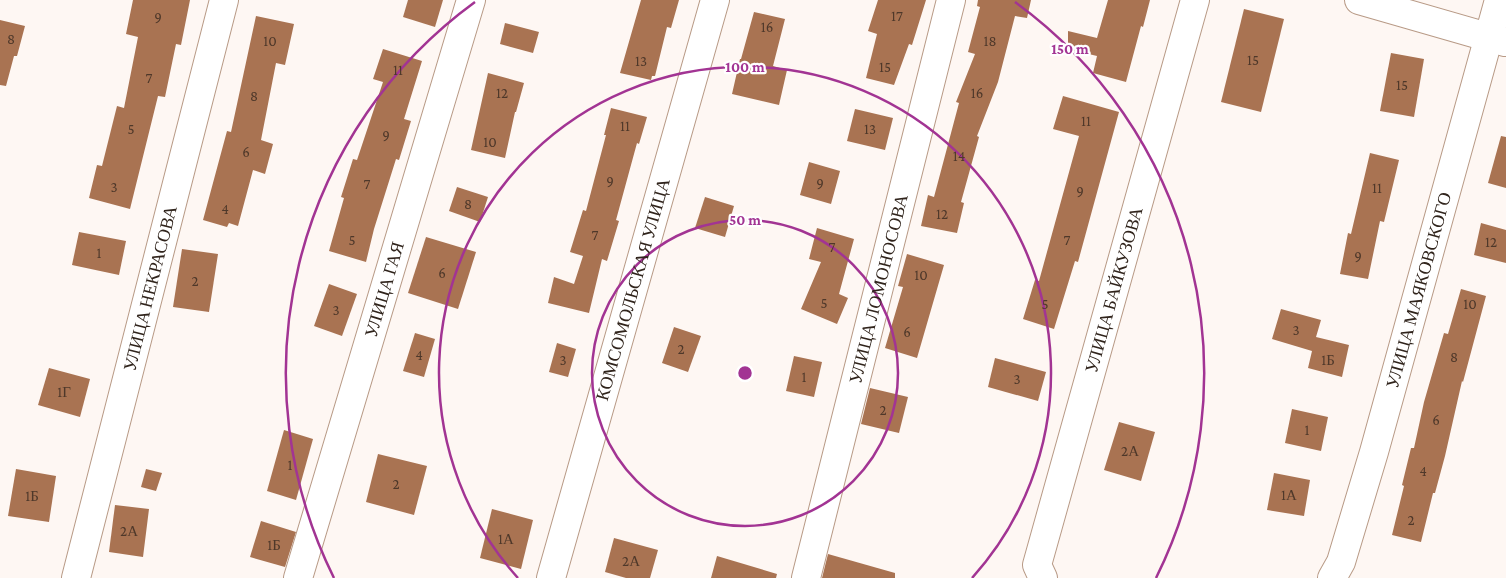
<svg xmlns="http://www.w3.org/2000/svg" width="1506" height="578" font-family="'Crimson Pro',serif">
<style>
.building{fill:#a97352}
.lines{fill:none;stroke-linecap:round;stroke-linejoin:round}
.minor-casing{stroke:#b89a86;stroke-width:30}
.minor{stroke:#fff;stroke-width:28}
.ring{fill:none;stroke:#a23493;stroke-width:2.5}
.labels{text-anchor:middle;stroke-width:4.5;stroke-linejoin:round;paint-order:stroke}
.number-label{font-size:15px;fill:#4e382a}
.street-label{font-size:18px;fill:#30241c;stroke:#fff}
.centre{fill:#a23493;stroke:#fff;stroke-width:2.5}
.ring-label{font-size:15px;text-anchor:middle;font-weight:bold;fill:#a23493;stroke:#fff;stroke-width:4.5;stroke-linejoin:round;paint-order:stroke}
</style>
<rect width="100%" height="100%" fill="#fef7f3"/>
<g class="building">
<path d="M133,0H190L181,45L176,44L165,97L158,96L130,209L89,198L97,165L102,166L117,106L124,108L138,37L126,34Z"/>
<path d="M408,0H443L435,27L403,17Z"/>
<path d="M641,0H679L671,28L667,27L655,76H652L651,80L620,73Z"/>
<path d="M878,0H926L912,45L909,44L894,85L866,78L877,34L868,31Z"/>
<path d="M978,0H1031L1027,18L1015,16L998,82L977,136L979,137L961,202L964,203L957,233L921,226L928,195L934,197L959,103L956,102L975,54L968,52L980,7L977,6Z"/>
<path d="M1108,0H1150L1143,27L1141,26L1126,82L1093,73L1097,56L1068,49V31L1097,38Z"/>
<path d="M1244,9L1284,19L1261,112L1221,102Z"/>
<path d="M754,12L785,19L773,66L787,70L779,105L732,94L740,59H741Z"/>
<path d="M256,16L294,24L285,65L276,63L261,140L273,144L265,174L253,170L238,226L229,223L227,227L203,220L227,131L231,132Z"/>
<path d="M0,20L25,26L17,56H14L6,86L0,85Z"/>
<path d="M505,23L539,32L533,53L500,44Z"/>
<path d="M383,49L422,61L404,119L411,121L399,160L396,159L374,229L366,262L329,251L344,198L341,197L353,159L357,160L383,82L373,79Z"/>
<path d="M1391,53L1424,59L1414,117L1380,111Z"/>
<path d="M488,73L524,83L516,112H515L505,158L471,150Z"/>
<path d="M1063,96L1119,112L1078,262L1075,261L1054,329L1023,319L1035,280L1039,281L1079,136L1053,129Z"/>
<path d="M611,108L647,117L639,144L637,143L616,220L619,221L607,261L602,259L589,313L548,303L554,277L574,284L583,256L570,252L583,210L586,211L606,135H604Z"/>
<path d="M855,109L893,118L885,150L847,141Z"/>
<path d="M1501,136L1506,137V188L1488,183Z"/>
<path d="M1370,153L1399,160L1384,222L1380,221L1368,279L1340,274L1348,233L1351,234Z"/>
<path d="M809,162L840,171L831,204L800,195Z"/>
<path d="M457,187L488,197L480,222L449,211Z"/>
<path d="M705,197L734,206L725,237L695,228Z"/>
<path d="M1481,223L1506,230V263L1474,255Z"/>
<path d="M817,228L854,239L839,294L848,298L837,324L801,309L821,262L809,259Z"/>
<path d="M79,232L126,241L119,275L72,265Z"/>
<path d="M426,237L476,252L458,309L408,293Z"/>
<path d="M182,249L218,254L209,312L173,307Z"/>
<path d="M907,254L944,265L917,358L885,348L903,287L898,286Z"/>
<path d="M329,284L357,294L342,336L314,326Z"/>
<path d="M1461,289L1486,296L1463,382L1462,381L1445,456L1435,493H1433L1421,542L1392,535L1404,486L1402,485L1411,448H1414L1424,402L1444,333L1448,334Z"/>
<path d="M1281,309L1321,320L1316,337L1349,345L1342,377L1308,368L1312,351L1272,339Z"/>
<path d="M674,327L701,336L688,372L662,363Z"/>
<path d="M415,333L435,339L424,377L403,371Z"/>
<path d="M557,343L576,349L568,377L549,372Z"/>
<path d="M794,356L822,362L814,397L786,391Z"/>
<path d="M995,358L1046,372L1038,401L988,387Z"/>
<path d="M49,368L90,379L80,417L38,405Z"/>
<path d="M870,388L908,397L899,433L861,424Z"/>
<path d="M1292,409L1328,417L1321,451L1285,443Z"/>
<path d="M1119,422L1155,432L1141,481L1104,470Z"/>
<path d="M284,430L313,439L296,500L267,491Z"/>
<path d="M378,454L427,466L414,515L366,502Z"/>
<path d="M16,469L56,476L49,522L8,516Z"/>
<path d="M146,469L162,473L156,491L141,487Z"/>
<path d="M1274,473L1310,480L1304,516L1267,510Z"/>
<path d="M115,505L149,509L143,557L109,552Z"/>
<path d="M492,509L533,520L521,569L480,558Z"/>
<path d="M261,521L296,532L285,567L250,557Z"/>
<path d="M614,538L658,550L650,578H626L605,572Z"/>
<path d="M828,554L895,573V578H822Z"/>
<path d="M717,556L777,574L776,578H711Z"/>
</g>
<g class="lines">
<defs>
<g id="minor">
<path d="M1359,0L1505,42"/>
<path id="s1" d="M76,578L224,0"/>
<path id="s2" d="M298,578L471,0"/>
<path id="s3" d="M551,578L715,0"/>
<path id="s4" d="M806,578L951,0"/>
<path id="s5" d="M1043,578L1037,565L1195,0"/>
<path id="s6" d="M1332,578L1341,562L1374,452L1499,0"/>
</g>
</defs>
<use href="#minor" class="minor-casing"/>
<use href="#minor" class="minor"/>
</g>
<g class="ring">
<circle cx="745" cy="373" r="153"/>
<path d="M518 578A306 306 0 1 1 972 578"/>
<path d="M334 578A459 459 0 0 1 475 2M1015 2A459 459 0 0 1 1156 578"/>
</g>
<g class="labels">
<g class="number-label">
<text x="897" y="21">17</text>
<text x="158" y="22">9</text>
<text x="767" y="32">16</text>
<text x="11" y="44">8</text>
<text x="270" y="46">10</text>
<text x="990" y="46">18</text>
<text x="1253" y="65">15</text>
<text x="641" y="66">13</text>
<text x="885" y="72">15</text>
<text x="398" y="75">11</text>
<text x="149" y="83">7</text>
<text x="1402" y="90">15</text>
<text x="502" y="98">12</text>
<text x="977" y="98">16</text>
<text x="254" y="101">8</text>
<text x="1086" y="126">11</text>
<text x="625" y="131">11</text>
<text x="131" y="134">5</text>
<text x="870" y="134">13</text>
<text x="386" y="140">9</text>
<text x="490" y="147">10</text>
<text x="246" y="157">6</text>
<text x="959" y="161">14</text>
<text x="610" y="186">9</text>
<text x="820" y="188">9</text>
<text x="367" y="189">7</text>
<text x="114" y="192">3</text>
<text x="1377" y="193">11</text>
<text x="1080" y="196">9</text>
<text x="468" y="209">8</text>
<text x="225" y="214">4</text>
<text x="942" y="219">12</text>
<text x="595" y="240">7</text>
<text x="352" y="245">5</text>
<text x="1067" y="245">7</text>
<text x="1491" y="247">12</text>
<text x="832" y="252">7</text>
<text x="99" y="258">1</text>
<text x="1358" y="261">9</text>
<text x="442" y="278">6</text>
<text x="921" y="280">10</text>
<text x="195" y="286">2</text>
<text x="824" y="308">5</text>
<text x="1045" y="309">5</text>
<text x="1470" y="309">10</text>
<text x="336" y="315">3</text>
<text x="1296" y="335">3</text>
<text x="907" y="337">6</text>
<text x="681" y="354">2</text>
<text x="419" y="360">4</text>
<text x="1454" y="362">8</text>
<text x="563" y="365">3</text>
<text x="1328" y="365">1Б</text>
<text x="804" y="382">1</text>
<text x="1017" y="384">3</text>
<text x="64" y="397">1Г</text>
<text x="883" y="415">2</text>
<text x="1436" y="425">6</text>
<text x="1307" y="435">1</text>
<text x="1130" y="456">2А</text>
<text x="290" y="470">1</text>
<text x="1423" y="476">4</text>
<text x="396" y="489">2</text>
<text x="1289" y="500">1А</text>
<text x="32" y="501">1Б</text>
<text x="1411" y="525">2</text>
<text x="129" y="536">2А</text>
<text x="506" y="544">1А</text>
<text x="274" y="550">1Б</text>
<text x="631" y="566">2А</text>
</g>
<g class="street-label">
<text dy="6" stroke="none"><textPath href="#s1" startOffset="299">УЛИЦА НЕКРАСОВА</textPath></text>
<text dy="6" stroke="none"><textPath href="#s2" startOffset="301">УЛИЦА ГАЯ</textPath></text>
<text dy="6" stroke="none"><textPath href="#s3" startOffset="300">КОМСОМОЛЬСКАЯ УЛИЦА</textPath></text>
<text dy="6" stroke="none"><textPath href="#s4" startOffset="298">УЛИЦА ЛОМОНОСОВА</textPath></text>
<text dy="6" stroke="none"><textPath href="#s5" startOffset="300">УЛИЦА БАЙКУЗОВА</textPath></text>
<text dy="6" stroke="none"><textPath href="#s6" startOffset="301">УЛИЦА МАЯКОВСКОГО</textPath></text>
</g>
</g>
<circle cx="745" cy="373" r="8" class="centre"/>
<g class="ring-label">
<text x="1070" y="54">150 m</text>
<text x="745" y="72">100 m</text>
<text x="745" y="225">50 m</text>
</g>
</svg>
